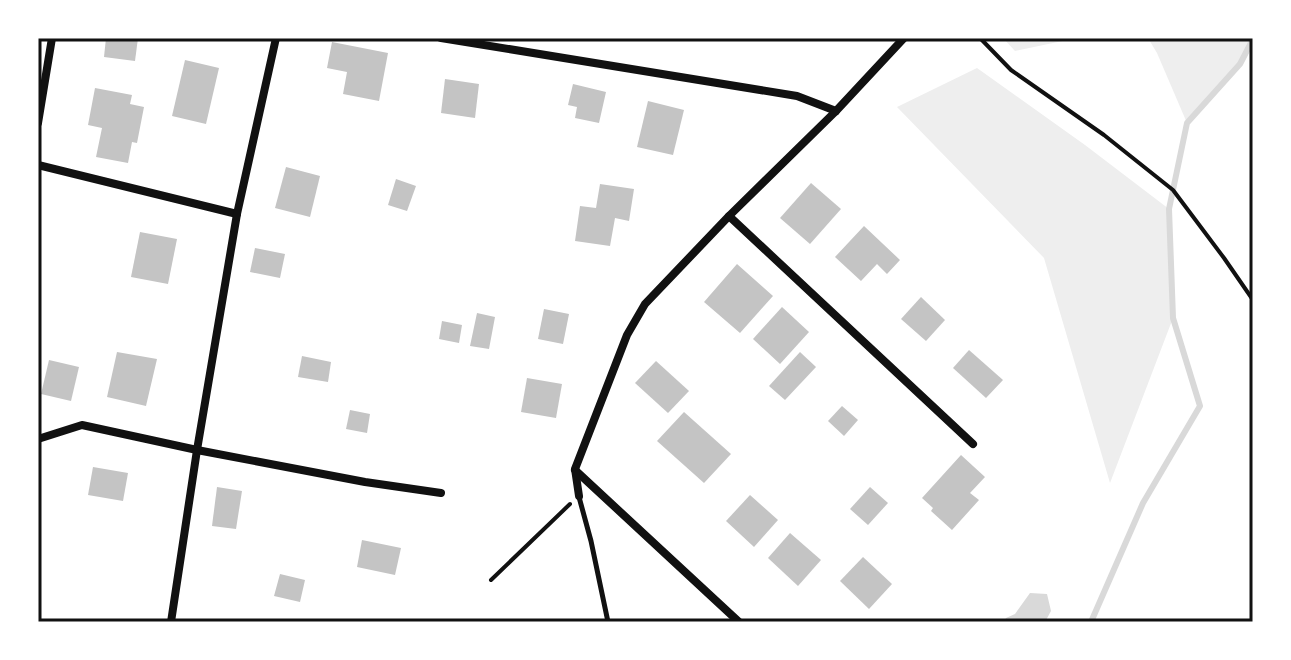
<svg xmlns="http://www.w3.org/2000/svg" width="1291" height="660" font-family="'Source Sans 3',sans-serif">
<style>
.green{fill:#eee}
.water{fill:#d9d9d9}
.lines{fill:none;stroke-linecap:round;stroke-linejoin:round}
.stream{stroke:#d9d9d9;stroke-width:6}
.building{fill:#c4c4c4}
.path{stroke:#111;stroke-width:4}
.service{stroke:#111;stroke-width:5}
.minor{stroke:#111;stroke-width:8}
.neatline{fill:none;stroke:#111;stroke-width:3}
</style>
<rect width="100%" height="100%" fill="#fff"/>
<g class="green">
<path d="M1003,38H1077L1015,51Z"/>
<path d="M1148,38H1253V39L1240,64L1187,123L1157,53Z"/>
<path d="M977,68L1085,145L1169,209L1173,318L1110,483L1044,258L897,107Z"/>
</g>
<path class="water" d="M1030,593L1047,594L1051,611L1045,622H1004L1006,618L1015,614Z"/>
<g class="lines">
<path class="stream" d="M1091,622L1143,503L1200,406L1173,318L1169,209L1187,123L1240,64L1253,39"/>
</g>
<g class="building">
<path d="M106,38H138L135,61L104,57Z"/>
<path d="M332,42L388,53L379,101L343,94L347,72L327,68Z"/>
<path d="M185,60L219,68L206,124L172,116Z"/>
<path d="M445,79L479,84L475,118L441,113Z"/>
<path d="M573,84L606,92L599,123L575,118L577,107L568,105Z"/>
<path d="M95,88L132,95L130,104L144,107L137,143L132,142L128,163L96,157L102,128L88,125Z"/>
<path d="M648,101L684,110L673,155L637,147Z"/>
<path d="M286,167L320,176L310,217L275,208Z"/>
<path d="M396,179L416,186L407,211L388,205Z"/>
<path d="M811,183L841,209L810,244L780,218Z"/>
<path d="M600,184L634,189L629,221L615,218L610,246L575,241L580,206L596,208Z"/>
<path d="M864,226L900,260L887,274L877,264L861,281L835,257Z"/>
<path d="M140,232L177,239L168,284L131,277Z"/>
<path d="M255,248L285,254L280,278L250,272Z"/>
<path d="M737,264L773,296L740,333L704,302Z"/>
<path d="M921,297L945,320L926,341L901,319Z"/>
<path d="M782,307L809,332L780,364L753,339Z"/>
<path d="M544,309L569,314L563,344L538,339Z"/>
<path d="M477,313L495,317L489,349L470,346Z"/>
<path d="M442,321L462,325L459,343L439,339Z"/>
<path d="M969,350L1003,380L986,398L953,368Z"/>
<path d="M117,352L157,359L146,406L107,397Z"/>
<path d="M800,352L816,367L785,400L769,386Z"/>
<path d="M302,356L331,362L328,382L298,377Z"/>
<path d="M49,360L79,367L71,401L41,394Z"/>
<path d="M656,361L689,391L668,413L635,383Z"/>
<path d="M527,378L562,384L556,418L521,412Z"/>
<path d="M842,406L858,420L844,436L828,421Z"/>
<path d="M350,410L370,414L367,433L346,429Z"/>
<path d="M684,412L731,454L704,483L657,441Z"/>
<path d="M961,455L985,477L970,493L979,500L952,530L931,511L933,508L922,498Z"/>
<path d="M93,467L128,473L123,501L88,495Z"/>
<path d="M217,487L242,491L236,529L212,526Z"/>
<path d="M870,487L888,503L868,525L850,509Z"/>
<path d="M750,495L778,520L754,547L726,521Z"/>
<path d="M790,533L821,560L798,586L768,558Z"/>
<path d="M362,540L401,548L395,575L357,567Z"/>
<path d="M863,557L892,584L869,609L840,581Z"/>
<path d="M280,574L305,580L300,602L274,596Z"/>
</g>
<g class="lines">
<g class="path">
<path d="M980,38L1011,70L1104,135L1173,190L1224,258L1253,300"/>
<path d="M491,580L570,504"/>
</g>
<path class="service" d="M579,497L591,541L608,622"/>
<g class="minor">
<path d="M441,38L797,96L836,111"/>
<path d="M38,123L52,38"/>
<path d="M38,165L237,214"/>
<path d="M729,216L973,444"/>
<path d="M38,439L82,425L197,450L365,482L441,493"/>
<path d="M575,470L739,622"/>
<path d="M579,496L575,469L627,335L645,304L729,216L836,111L904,38"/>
<path d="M171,622L197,450L237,214L276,38"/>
</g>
</g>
<rect width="1291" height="660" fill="none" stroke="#ffffff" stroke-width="80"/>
<rect x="40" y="40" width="1211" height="580" class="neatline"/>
</svg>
